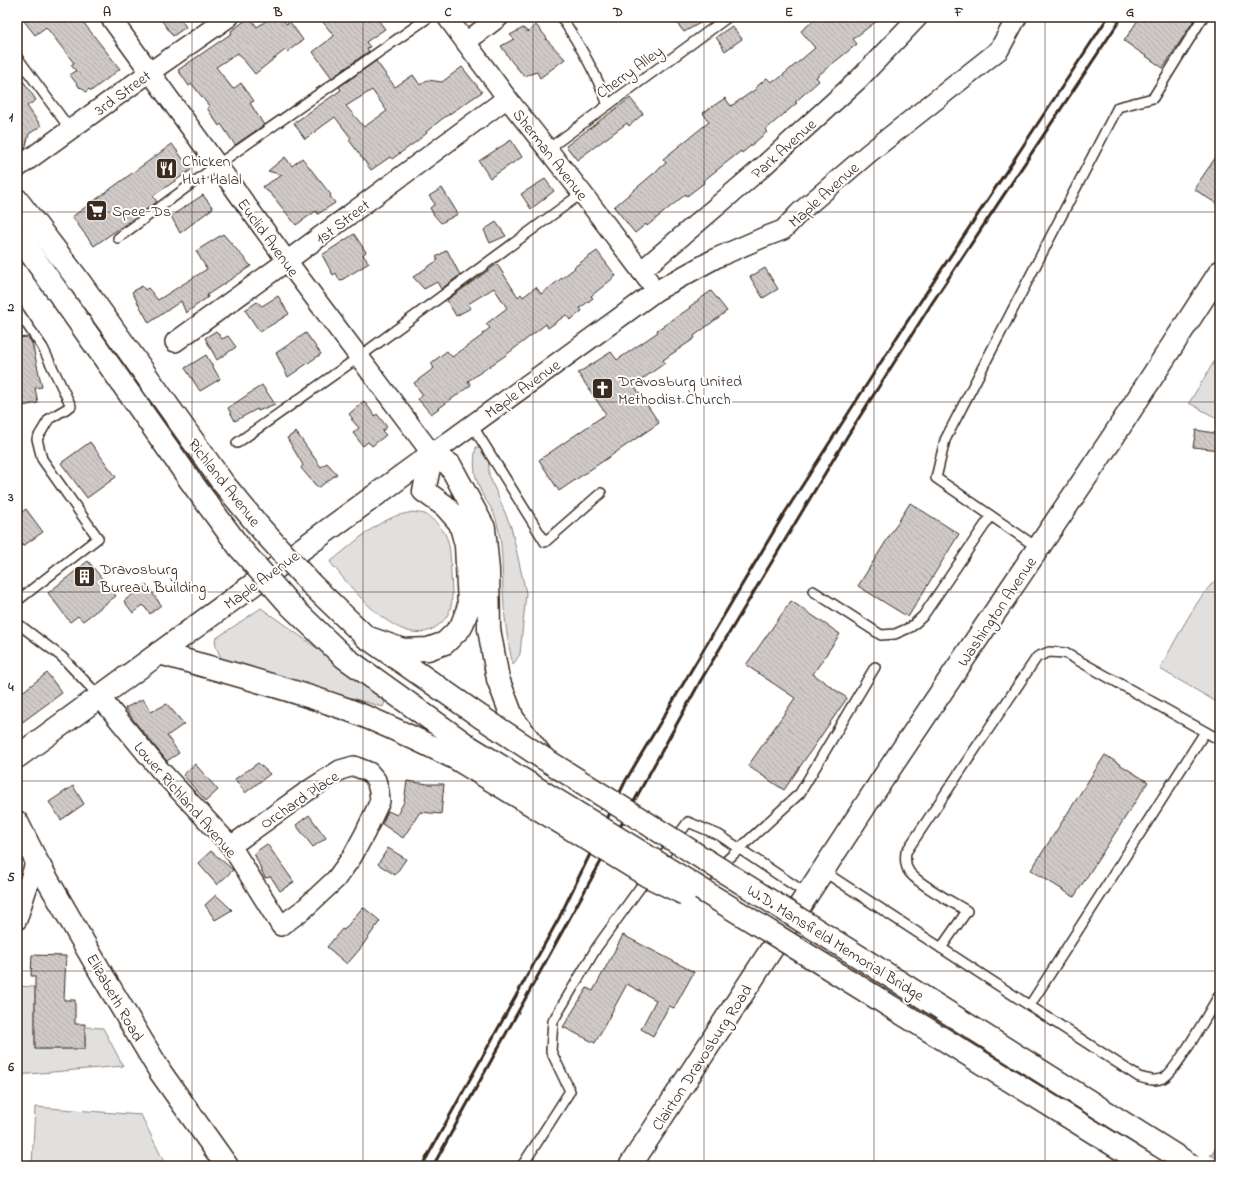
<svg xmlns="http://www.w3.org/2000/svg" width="1237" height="1183" font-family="'Indie Flower',sans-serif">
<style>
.grass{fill:#e2e0de;stroke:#8e857e}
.water{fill:#bcb6b3;stroke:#887e77}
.pier{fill:#fff}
.building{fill:url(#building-back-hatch);stroke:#3b2a1e;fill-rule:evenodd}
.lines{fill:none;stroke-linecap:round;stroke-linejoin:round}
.lane-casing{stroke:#3b2a1e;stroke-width:12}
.street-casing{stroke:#3b2a1e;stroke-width:22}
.secondary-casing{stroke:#3b2a1e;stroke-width:25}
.primary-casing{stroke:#3b2a1e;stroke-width:25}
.lane{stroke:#fff;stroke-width:9}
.street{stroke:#fff;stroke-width:19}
.secondary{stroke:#fff;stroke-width:22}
.primary{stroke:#fff;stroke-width:22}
.rail{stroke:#3b2a1e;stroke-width:3}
.primary-bridge-casing{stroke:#3b2a1e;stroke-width:25;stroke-linecap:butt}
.primary-bridge{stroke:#fff;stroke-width:22}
.grid{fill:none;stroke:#3b2a1e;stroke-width:1;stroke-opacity:0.55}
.labels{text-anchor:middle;stroke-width:4;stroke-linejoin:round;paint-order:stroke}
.street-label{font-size:16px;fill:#3b2a1e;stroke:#fff}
.poi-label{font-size:16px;fill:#3b2a1e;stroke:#fff;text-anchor:start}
.neatline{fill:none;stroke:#3b2a1e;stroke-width:1.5}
.grid-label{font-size:13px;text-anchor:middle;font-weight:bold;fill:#3b2a1e}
</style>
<defs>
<pattern id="building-back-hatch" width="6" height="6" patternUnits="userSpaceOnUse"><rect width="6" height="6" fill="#cfcac7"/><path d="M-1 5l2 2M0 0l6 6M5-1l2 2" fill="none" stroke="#b3aeaa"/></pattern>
</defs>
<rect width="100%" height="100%" fill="#fff"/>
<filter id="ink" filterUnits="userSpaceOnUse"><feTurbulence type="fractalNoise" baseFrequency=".025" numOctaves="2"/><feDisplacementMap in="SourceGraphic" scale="8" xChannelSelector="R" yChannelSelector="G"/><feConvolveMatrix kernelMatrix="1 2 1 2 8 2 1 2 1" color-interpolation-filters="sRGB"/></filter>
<g filter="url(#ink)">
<g class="grass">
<path d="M1220,352V420L1189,403Z"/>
<path d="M476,447L488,452L489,475L511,527L526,593L520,654L513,665C507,640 504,615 503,590C502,568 503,544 497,523C495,514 490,506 485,499C475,482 472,466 476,447Z"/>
<path d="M413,512C416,513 421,513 425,514C430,517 438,524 441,528C452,541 450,559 451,575C452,597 456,613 436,627C400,652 350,586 330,562C347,549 370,527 389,519C396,515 404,514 413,512Z"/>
<path d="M1220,577V704L1160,669C1172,647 1201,588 1220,577Z"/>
<path d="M261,608L381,694L380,698L385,702L383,707L222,661L216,646L215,639Z"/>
<path d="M17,986L35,987V1049H85V1027L103,1028L123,1066L17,1075Z"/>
<path d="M35,1107L141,1115L166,1166H32Z"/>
</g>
<path class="water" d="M1220,1140V1166H1204Z"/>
<path class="pier" d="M1209,1155L1220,1162V1166H1202Z"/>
<g class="building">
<path d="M21,17H79L120,69L91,91L89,89L86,92L81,87L80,88L70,75L76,71L71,65L74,63L46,27L35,35Z"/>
<path d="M159,17H179L186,27L173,36Z"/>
<path d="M250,17L257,27L272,17H281L286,24L290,22L303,40L287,52L285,50L255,74L238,53L216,67L233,89L241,83L254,101L250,103L264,125L235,145L221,124L219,126L207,108L209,106L192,84L189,86L178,70L232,33L231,31Z"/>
<path d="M319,17H376L385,29L366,42L370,47L367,48L369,51L332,78L313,52L334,36Z"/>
<path d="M672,17H711L684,32Z"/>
<path d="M818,17H882L853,39L857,44L816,77L819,81L795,102L797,103L765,130L767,132L742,153L741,151L703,181L704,183L687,196L686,194L647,226L646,224L635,233L614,207L666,163L663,159L709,122L703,113L725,98L731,106L756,89L755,88L767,78L771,82L776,79L777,80L815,48L801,31Z"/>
<path d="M1140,17H1196L1163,68L1124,41Z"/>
<path d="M536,25L547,38L546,39L565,59L540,78L537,72L524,76L512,62L501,46L514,39L510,35L523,28L528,32Z"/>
<path d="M732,26L742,39L725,51L716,37Z"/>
<path d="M376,61L395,87L413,75L420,85L427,80L442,82L462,67L482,92L442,119L426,132L427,133L413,144L392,159L390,157L371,170L349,140L351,138L335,117L305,139L294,123L341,90L339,87ZM372,90L387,111L364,127L346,106Z"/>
<path d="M17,72L36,100L27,106L41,126L29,134L25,149L17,154Z"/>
<path d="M630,98L643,114L629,126L627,123L577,160L566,146Z"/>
<path d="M511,140L522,157L490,178L479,161Z"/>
<path d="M172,144L191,170L153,196L157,202L94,246L72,217Z"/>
<path d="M1220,151V206L1194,189Z"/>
<path d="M285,157L292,166L302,158L331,195L330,196L335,203L318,214L316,211L296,225L271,194L262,187L282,175L268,171Z"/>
<path d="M545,179L554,191L531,209L521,194Z"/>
<path d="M442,188L458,214L441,223L434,215L430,208L435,204L429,196Z"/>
<path d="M203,195L213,208L180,233L171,216Z"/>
<path d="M496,222L506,236L490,243L484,230Z"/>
<path d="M223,234L251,266L207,295L208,297L186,313L181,301L149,323L132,292L142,286L145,290L148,288L158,300L207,269L196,251Z"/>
<path d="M354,234L366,252L363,255L369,263L340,281L336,273L333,275L322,255Z"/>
<path d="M447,250L460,275L441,289L437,282L424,289L413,277L438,260L436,257Z"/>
<path d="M597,251L616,276L591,296L593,298L580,308L582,311L570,320L566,315L548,328L546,324L506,355L468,381L471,385L431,414L418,399L423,395L414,383L434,368L431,363L447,351L452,357L483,335L482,334L490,328L486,324L507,308L494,288L468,304L471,308L456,316L447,300L497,264L518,297L521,294L523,297L536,287L541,294L575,268L574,267Z"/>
<path d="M765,268L778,289L763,298L750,277Z"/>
<path d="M711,291L727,311L694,336L695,338L663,360L665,363L634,385L659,423L559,491L539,460L606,414L578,373L611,352L617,360L658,332L657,330L690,308L689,307Z"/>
<path d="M278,296L289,314L260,332L245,310L257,302L262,306Z"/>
<path d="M216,331L222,339L228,336L236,347L217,360L205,338Z"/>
<path d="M306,333L321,354L288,377L276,353Z"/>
<path d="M28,337L32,343L42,387L35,388L38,403L17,407V338Z"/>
<path d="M206,355L220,379L200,391L185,368Z"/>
<path d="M262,385L275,404L258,411L257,409L235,421L228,408Z"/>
<path d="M364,401L375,416L377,414L387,427L382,431L386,435L372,446L368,442L363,446L353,433L359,428L351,419H353L349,414Z"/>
<path d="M1196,430L1220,434V450L1193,447Z"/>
<path d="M296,432L321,467L327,463L337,474L318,488L301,468L303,465L287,438Z"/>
<path d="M90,442L116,477L87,498L61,463Z"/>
<path d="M910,503L959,534L908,617L858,586Z"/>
<path d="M26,509L43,532L23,546L17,538V516Z"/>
<path d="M88,561L116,596L83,621L78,616L70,622L48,593Z"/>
<path d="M146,584L161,605L150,614L143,605L133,613L124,601Z"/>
<path d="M791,601L840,634L813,674L847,698L784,790L748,766L795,698L746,665Z"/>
<path d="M47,673L62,693L17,726V696Z"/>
<path d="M143,699L151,712L167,704L184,724L167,736L179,753L167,761L135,722L125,708Z"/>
<path d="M1105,755L1148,782L1074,897L1031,870Z"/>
<path d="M258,763L270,774L245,793L235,779Z"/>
<path d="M195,764L218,790L206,801L183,775Z"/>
<path d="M407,781L428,784H444L441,814L420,812L403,838L382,824L388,811L397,815L404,802Z"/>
<path d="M73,786L84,804L61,820L49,802Z"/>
<path d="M309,815L326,838L313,847L296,825Z"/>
<path d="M267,844L294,882L280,891L271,877L265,878L254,853Z"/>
<path d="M388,848L406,859L395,875L378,864Z"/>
<path d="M211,851L233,870L217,885L198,863Z"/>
<path d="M216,895L232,910L215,920L205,905Z"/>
<path d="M363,907L380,921L360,949L347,964L327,947L342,929L344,930Z"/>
<path d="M623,935L694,972L674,1008L669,1006L653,1036L641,1029L656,1000L627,984L595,1043L563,1027L587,988L593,991Z"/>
<path d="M32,955L66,956L64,1000H75V1024H85V1049H35V976H31Z"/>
</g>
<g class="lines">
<defs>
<g id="lane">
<path d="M561,17C580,45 596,73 608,105"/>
<path d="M17,57L70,129"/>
<path d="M548,149L728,17"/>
<path d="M118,238L217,165L429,17"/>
<path d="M17,310L43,348L71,406L49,419L37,439L42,459L98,538L17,601"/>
<path d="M472,425L545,542L601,493"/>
<path d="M237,443L359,357L582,193"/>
<path d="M1038,548L936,478L945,440L1118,107L1153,98L1203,17"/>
<path d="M813,591L881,635L895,634L911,627L923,616L991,516"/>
<path d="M17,623L62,657L99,696"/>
<path d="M658,863L688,822L719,835L807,894"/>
<path d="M823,871L1139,1077C1147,1079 1155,1082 1163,1078C1175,1074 1211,1008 1220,994"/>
<path d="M786,926L723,891L717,881L725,862L800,793L875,667"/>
<path d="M941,948L967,911C954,903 914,882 908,870C905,864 905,859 906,852L1037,657L1049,652L1065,653L1220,740"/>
<path d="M1030,1005L1205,732"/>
<path d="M522,1166L570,1091L551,1051L553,1021L597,947L649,875"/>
</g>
<g id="street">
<path d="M110,17L287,261L432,454L656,291L716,258L762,238L783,230L800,212L869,153L999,50L1017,17"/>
<path d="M447,17L507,98L582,193L648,280"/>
<path d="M466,42L499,17"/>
<path d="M17,168L150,72L229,17"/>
<path d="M641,271L758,171L859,79L918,17"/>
<path d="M175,342L287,261L507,98"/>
<path d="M99,696L160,770L231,846L281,926L304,909L336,879L352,857L365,833L380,801L379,791L376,780L369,772L354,766L340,770L306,792L231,846"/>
<path d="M17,920L36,860"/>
</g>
<g id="secondary">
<path d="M17,757L432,454"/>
<path d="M17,822L36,860L104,978L161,1073L227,1166"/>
</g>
<g id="primary">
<path d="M17,200L76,277L223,483L262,530"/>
<path d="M17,234L195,487L240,548"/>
<path d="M311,584L366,637L481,717"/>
<path d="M291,606L344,657L468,746"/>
<path d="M366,637L403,650L428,649L445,643L461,627L469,606L466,545L460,523L445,506L424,491L432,454L450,465L484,528L488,570L489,629L498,679L513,719L540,754"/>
<path d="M159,653C222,671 285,687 346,709C384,723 420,741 457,759"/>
<path d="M630,1166L882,780L1113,437L1220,272"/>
</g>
</defs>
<use href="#lane" class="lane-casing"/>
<use href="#street" class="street-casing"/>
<use href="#secondary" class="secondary-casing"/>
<use href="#primary" class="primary-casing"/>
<use href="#lane" class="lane"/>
<use href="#street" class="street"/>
<use href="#secondary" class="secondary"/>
<use href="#primary" class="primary"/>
<g class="rail">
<path d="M422,1166L559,918L626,780L784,514L897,337L1108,17"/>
<path d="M433,1166L701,680L848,435L932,303L1122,17"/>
</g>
<defs>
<g id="primary-bridge">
<path d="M262,530L311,584"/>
<path d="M240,548L291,606"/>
<path d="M481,717L543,758L1192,1166"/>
<path d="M468,746L793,946L1148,1166"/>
<path d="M457,759L648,876L685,894"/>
</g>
</defs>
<use href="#primary-bridge" class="primary-bridge-casing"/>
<use href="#primary-bridge" class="primary-bridge"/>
</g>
</g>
<path class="grid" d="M192,17V1166M363,17V1166M533,17V1166M704,17V1166M874,17V1166M1045,17V1166M17,212H1220M17,402H1220M17,592H1220M17,781H1220M17,971H1220"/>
<defs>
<symbol id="restaurant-square" viewBox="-11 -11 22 22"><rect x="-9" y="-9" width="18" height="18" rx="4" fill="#3b2a1e" stroke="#fff"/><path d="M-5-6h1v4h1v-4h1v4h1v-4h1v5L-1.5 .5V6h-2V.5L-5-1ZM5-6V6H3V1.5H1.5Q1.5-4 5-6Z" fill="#fff"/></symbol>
<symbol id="supermarket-square" viewBox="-11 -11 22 22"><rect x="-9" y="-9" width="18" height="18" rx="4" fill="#3b2a1e" stroke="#fff"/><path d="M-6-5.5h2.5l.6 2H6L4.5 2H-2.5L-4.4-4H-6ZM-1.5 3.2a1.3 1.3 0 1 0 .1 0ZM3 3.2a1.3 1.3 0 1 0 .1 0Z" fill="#fff"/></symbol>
<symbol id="church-square" viewBox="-11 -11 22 22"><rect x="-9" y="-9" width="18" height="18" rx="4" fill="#3b2a1e" stroke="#fff"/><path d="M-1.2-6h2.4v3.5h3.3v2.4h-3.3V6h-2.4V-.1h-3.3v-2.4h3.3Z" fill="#fff"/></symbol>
<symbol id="building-square" viewBox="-11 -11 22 22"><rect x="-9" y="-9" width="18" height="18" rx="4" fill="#3b2a1e" stroke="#fff"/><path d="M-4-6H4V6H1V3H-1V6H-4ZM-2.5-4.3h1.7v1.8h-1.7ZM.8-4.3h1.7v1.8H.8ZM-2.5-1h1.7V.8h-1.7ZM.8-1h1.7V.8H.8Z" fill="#fff"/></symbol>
</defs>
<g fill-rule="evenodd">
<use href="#restaurant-square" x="154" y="156" width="25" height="25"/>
<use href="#supermarket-square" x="84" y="198" width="25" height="25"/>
<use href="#church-square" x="590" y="376" width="25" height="25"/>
<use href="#building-square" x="72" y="564" width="25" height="25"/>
</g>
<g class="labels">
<g class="street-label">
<text transform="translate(629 71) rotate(-36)" y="6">Cherry Alley</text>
<text transform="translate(122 92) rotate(-36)" y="6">3rd Street</text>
<text transform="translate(783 148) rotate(-42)" y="6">Park Avenue</text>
<text transform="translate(551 154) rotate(52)" y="6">Sherman Avenue</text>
<text transform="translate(823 194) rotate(-42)" y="6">Maple Avenue</text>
<text transform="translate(342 221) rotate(-37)" y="6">1st Street</text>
<text transform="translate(269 237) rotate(54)" y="6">Euclid Avenue</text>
<text transform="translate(522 388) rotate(-36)" y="6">Maple Avenue</text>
<text transform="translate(225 482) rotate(52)" y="6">Richland Avenue</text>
<text transform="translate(261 579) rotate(-36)" y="6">Maple Avenue</text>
<text transform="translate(996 611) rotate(-56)" y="6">Washington Avenue</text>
<text transform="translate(186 799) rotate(49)" y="6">Lower Richland Avenue</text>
<text transform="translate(299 799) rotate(-34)" y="6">Orchard Place</text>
<text transform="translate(836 942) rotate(32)" y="6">W.D. Mansfield Memorial Bridge</text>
<text transform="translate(116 997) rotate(60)" y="6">Elizabeth Road</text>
<text transform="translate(701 1057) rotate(-57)" y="6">Clairton Dravosburg Road</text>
</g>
<g class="poi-label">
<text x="182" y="166">Chicken<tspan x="182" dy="18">Hut Halal</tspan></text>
<text x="112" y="216">Spee-Ds</text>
<text x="618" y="386">Dravosburg United<tspan x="618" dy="18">Methodist Church</tspan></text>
<text x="100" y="574">Dravosburg<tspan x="100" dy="18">Bureau Building</tspan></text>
</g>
</g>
<rect width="1237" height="1183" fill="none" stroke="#fff" stroke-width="44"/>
<rect x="22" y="22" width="1193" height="1139" class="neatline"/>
<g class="grid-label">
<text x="107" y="16">A</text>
<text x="278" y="16">B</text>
<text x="448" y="16">C</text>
<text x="618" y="16">D</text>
<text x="789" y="16">E</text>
<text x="959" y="16">F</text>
<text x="1130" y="16">G</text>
<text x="11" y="121">1</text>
<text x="11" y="311">2</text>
<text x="11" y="501">3</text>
<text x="11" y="691">4</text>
<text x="11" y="881">5</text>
<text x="11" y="1071">6</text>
</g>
</svg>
